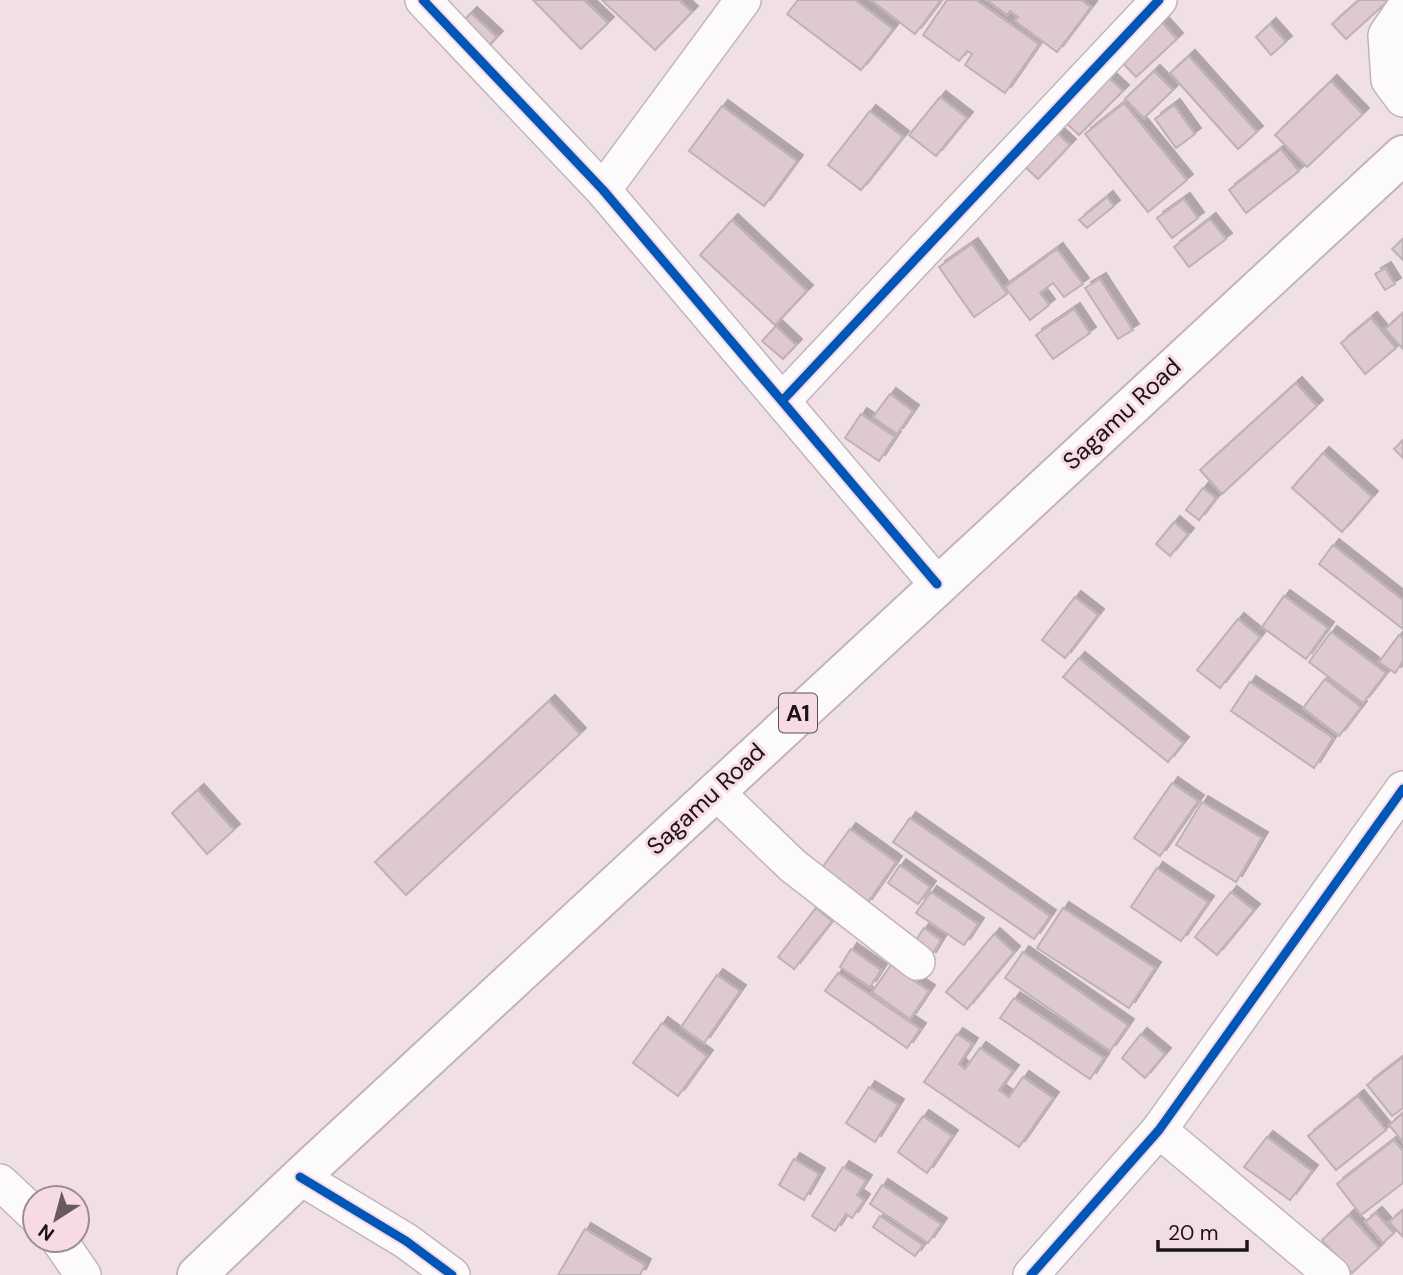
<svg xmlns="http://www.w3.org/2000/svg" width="1403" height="1275" font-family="'DM Sans',sans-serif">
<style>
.building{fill:#dec9d2;stroke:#bdb1b6;stroke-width:2;filter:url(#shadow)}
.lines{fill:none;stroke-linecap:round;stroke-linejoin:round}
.minor-casing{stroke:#c2b5ba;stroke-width:38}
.highway-casing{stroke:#c2b5ba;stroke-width:42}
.minor{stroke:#fdfafb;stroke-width:35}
.highway{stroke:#fdfafb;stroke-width:38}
.cycleway-casing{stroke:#f6dae5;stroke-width:13}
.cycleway{stroke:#0057b8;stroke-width:9}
.labels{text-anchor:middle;stroke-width:6;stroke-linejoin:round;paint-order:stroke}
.shield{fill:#f6dae5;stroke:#5e4f56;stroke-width:2}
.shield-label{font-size:23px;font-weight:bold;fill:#1d1418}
.street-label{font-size:24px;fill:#1d1418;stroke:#f6dae5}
</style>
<defs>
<filter id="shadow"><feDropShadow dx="6" dy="-6" stdDeviation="0" flood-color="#0004"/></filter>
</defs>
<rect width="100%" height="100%" fill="#f0e0e6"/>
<g class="building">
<path d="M533,0H584L608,23L581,49Z"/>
<path d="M602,0H679L692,12L655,50Z"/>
<path d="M798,0H855L893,29L861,70L787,14Z"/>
<path d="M871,0H941L915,34Z"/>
<path d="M947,0H976L1039,44L1005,93L965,65L972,54L967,51L959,61L923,35Z"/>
<path d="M987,0H1081L1091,7L1057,52L1015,21L1018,17L1010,11L1007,15Z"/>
<path d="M1359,0H1389L1346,39L1332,24Z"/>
<path d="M471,13L497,37L481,54L455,30Z"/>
<path d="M1160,20L1177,39L1136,77L1119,59Z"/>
<path d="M1270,24L1286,42L1271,55L1256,37Z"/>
<path d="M1189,56L1257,132L1238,149L1170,73Z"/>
<path d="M1154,71L1173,90L1144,118L1125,99Z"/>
<path d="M1105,74L1123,91L1079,135L1061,118Z"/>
<path d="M1331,81L1363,114L1307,167L1275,135Z"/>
<path d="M940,97L967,118L936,156L909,135Z"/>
<path d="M1124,103L1187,180L1148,212L1085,134Z"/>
<path d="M1174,105L1195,134L1176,148L1155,119Z"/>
<path d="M722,106L797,161L764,206L689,151Z"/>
<path d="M870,111L903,137L861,190L828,165Z"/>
<path d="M1054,130L1070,145L1038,179L1022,164Z"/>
<path d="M1281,149L1299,171L1246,213L1229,190Z"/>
<path d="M1107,197L1114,206L1087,228L1079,220Z"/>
<path d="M1184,199L1198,218L1172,238L1157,218Z"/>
<path d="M1210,219L1226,239L1189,267L1174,247Z"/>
<path d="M732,220L807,291L775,325L700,255Z"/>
<path d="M1403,239V260L1392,249Z"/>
<path d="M972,244L1007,294L974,317L939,267Z"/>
<path d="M1057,249L1083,284L1064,297L1053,283L1040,293L1049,305L1030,320L1005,287Z"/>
<path d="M1385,268L1395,284L1385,290L1375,274Z"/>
<path d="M1100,279L1133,330L1118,339L1085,288Z"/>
<path d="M1074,309L1090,333L1053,359L1036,335Z"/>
<path d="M1403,313V349L1385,329Z"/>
<path d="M1371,318L1396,348L1365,374L1341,343Z"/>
<path d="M776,326L796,345L783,359L762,341Z"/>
<path d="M1296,383L1317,406L1222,494L1200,470Z"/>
<path d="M890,394L913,411L897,434L873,417Z"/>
<path d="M861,414L895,437L879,461L845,438Z"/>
<path d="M1403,440V458L1394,449Z"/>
<path d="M1323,453L1372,497L1342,532L1292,488Z"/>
<path d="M1203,488L1216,498L1199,520L1186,510Z"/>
<path d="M1174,522L1188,534L1170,556L1156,544Z"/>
<path d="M1333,545L1403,600V629L1319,564Z"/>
<path d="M1284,596L1328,628L1306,659L1262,627Z"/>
<path d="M1075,597L1098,615L1065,658L1042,640Z"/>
<path d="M1238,619L1260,637L1220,688L1197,670Z"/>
<path d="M1331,632L1386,673L1363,703L1309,662Z"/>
<path d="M1399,635L1403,638V661L1395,673L1379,662Z"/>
<path d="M1079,658L1183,743L1168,762L1063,677Z"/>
<path d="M1325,679L1361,707L1339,736L1303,708Z"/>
<path d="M1250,682L1333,738L1314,768L1231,711Z"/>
<path d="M549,701L580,734L406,895L375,862Z"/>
<path d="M1172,783L1198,801L1160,856L1134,838Z"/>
<path d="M198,790L234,830L207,854L172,813Z"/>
<path d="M1202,802L1262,838L1236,882L1176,845Z"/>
<path d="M910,818L1050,916L1034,939L893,842Z"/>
<path d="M850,829L896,862L866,905L819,872Z"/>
<path d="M900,865L930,887L918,904L888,883Z"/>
<path d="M1157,868L1208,902L1181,941L1131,907Z"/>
<path d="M931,892L978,924L964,945L916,913Z"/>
<path d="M1231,892L1254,910L1217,955L1195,937Z"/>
<path d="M816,908L832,921L794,969L778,957Z"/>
<path d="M1063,908L1155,968L1129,1008L1037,948Z"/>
<path d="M924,928L941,940L930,958L912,946Z"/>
<path d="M994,934L1014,952L967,1009L946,992Z"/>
<path d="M851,949L881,970L870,987L840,967Z"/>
<path d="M1023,952L1128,1025L1110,1051L1005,978Z"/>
<path d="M891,965L929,991L910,1019L872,992Z"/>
<path d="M838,973L920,1029L907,1048L825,991Z"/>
<path d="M717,975L740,991L704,1043L681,1027Z"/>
<path d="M1014,998L1104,1058L1090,1079L1000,1018Z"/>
<path d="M662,1023L707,1056L678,1096L633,1063Z"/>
<path d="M957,1034L972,1044L959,1064L965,1069L980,1048L1013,1071L999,1090L1009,1097L1023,1077L1053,1098L1019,1147L924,1082Z"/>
<path d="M1141,1034L1165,1054L1145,1078L1122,1058Z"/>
<path d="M1403,1057V1108L1392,1116L1367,1085Z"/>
<path d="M869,1087L898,1105L875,1142L846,1123Z"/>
<path d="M1358,1096L1386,1130L1336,1170L1308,1136Z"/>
<path d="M1403,1113V1142L1389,1125Z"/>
<path d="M923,1116L952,1136L927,1173L898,1152Z"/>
<path d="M1267,1137L1312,1171L1290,1200L1244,1167Z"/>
<path d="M1394,1140L1403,1151V1183L1361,1215L1337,1184Z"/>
<path d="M794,1159L819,1174L804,1200L779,1185Z"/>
<path d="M843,1167L866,1181L857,1195L864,1200L852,1218L846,1214L835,1231L812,1216Z"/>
<path d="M882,1185L941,1224L928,1243L870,1204Z"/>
<path d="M1403,1210V1237L1389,1222Z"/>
<path d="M1376,1213L1394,1233L1383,1243L1365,1222Z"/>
<path d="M1349,1215L1379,1248L1352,1273L1322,1240Z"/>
<path d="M880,1216L923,1245L915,1256L873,1227Z"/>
<path d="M585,1229L645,1265L640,1275H558Z"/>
</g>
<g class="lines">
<defs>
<g id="minor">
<path d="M423,0L603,190L937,584"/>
<path d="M1403,10L1386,35L1389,80L1403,99"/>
<path d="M603,190L743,0"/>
<path d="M783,400L1159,0"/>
<path d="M715,791L793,866L917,962"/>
<path d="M1159,1130L1332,1275"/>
<path d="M300,1177L406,1241L452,1275"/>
<path d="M0,1182L35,1215"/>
<path d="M59,1240L83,1275"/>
<path d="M1031,1275L1159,1130L1403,789"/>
</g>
<path id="highway" d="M197,1275L300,1177L1403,155"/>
</defs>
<use href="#minor" class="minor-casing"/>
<use href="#highway" class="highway-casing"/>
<use href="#minor" class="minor"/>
<use href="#highway" class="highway"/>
<defs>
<g id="cycleway">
<path d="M423,0L603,190L937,584"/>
<path d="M783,400L1159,0"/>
<path d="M300,1177L406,1241L452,1275"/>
<path d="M1031,1275L1159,1130L1403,789"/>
</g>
</defs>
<use href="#cycleway" class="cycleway-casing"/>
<use href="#cycleway" class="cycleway"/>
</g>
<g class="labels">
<rect class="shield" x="779" y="693.5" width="38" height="39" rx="5"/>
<g class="shield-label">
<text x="798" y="721">A1</text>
</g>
<g class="street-label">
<text transform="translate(1122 414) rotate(-43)" y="8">Sagamu Road</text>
<text transform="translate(706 799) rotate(-43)" y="8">Sagamu Road</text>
</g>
</g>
<g transform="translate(56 1219) rotate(216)"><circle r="33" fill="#f6dae5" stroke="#9f8b93" stroke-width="2"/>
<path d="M0-5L12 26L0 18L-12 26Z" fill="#675b60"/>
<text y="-10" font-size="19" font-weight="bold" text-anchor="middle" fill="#1d1418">N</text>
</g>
<path d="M1158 1240v10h89v-10" fill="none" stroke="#1d1418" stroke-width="3.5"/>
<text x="1168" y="1240" font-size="21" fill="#1d1418" stroke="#f6dae5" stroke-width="5" paint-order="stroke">20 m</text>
</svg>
